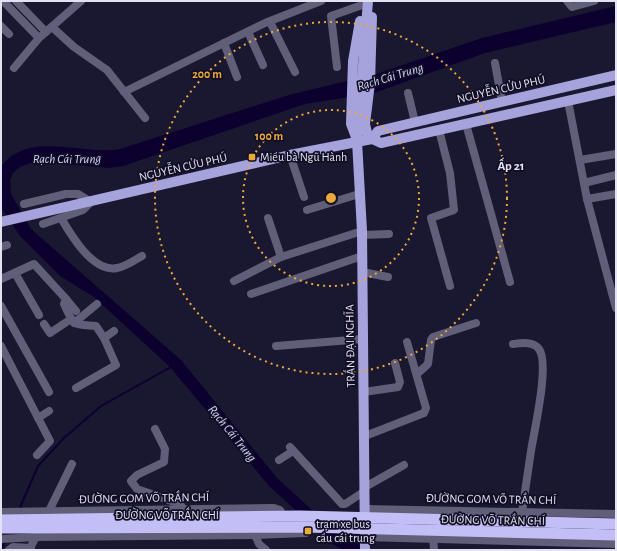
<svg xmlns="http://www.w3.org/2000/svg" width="617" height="551" font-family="'Alegreya Sans',sans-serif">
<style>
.water{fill:#0c002f}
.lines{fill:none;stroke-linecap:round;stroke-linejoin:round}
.stream{stroke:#0c002f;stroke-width:2}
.minor{stroke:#605e79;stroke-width:8}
.major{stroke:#a6a2db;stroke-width:10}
.highway{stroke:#c3bff6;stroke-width:11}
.ring{fill:none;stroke:#eaaa39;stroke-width:2;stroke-dasharray:2 4}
.poi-dot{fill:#eaaa39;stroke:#110e25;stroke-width:1.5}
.labels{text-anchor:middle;stroke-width:3.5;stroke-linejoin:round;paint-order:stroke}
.street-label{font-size:12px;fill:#e2e2f3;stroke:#110e25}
.poi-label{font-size:12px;fill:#e2e2f3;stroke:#110e25;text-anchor:start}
.water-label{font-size:13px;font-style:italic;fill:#d1d0f4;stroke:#110e25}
.neighbourhood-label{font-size:13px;font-weight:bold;fill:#e2e2f3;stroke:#110e25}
.centre{fill:#eaaa39;stroke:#110e25;stroke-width:2}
.ring-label{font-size:12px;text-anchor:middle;font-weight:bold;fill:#eaaa39;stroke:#110e25;stroke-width:3.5;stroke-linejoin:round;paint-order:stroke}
</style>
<rect width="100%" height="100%" fill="#1a1730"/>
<path class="water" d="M616,6V22L485,53L374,93L305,104L123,166L108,168L42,162L30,163L20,167L13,173L10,180L11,194L31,229L181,360L277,478L336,532L370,550H343L333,544L270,487L170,367L94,297L60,276L20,236L1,207V167C27,129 83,156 120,149L289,95L376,74L482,38Z"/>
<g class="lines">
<g class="stream">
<path d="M19,510L38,466L64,438L101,406L171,367"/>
<path d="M1,549L5,541"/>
</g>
<g class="minor">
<path d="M3,1L39,38"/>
<path d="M16,1L46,32"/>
<path d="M567,1L572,7L594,1"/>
<path d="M270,22L295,72"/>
<path d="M1,26L9,34"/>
<path d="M52,27L74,47L107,70L145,118"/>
<path d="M248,32L263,65"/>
<path d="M224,43L237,77"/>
<path d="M495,63L502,102"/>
<path d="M337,67L331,16L365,4"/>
<path d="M14,68L39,38L81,1"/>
<path d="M124,92L265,23L321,1"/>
<path d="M408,93L415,122"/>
<path d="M568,101L587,199L616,308"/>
<path d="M466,124L510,282"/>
<path d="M439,130L450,173L454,210L431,218L450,286"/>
<path d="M290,155L304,197"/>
<path d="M580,160L616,154"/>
<path d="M584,183L616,175"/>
<path d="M587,199L616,194"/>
<path d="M24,204L66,194H78L91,202L83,210L43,224"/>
<path d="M307,210L359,194"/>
<path d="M61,218C71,235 93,273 117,268C125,267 135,260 142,256"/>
<path d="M268,218L281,257"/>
<path d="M362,235L389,234"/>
<path d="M1,247L7,245"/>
<path d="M362,272L388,277"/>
<path d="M15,273L39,315"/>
<path d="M1,279L34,264L66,299L64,304C75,327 71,324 96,326L104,338L116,365L76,388"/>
<path d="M234,281L281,257L362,231"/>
<path d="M251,294L362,256"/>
<path d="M66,299L76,311"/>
<path d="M1,306L49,392"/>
<path d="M74,323L97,304"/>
<path d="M44,324L50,333L71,319"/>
<path d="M104,338L114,331"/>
<path d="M513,344C521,343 533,341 539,349C550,364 534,431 531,451C528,472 525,492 522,512"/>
<path d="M1,346L50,441L37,455"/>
<path d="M276,346L363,339"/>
<path d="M417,374L428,364L431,340L433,337L476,323"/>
<path d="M364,392L398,387L400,382L395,363"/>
<path d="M38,418L49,411"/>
<path d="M155,429L165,449L164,462L137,475L131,481L137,489L180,504L183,509"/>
<path d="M365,436L424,413L426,408L407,342"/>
<path d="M290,447L342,504H345L365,491"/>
<path d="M279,460L293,451"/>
<path d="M365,487L404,465"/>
<path d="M366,509L616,514"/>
<path d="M49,511L72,464"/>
<path d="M1,512L274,508L280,510L283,516"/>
<path d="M433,534L434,550"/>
<path d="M255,535L259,544L266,550"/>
<path d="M365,537L616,544"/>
<path d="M1,539L36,537L255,535L306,533L312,528"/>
<path d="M9,550L13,547L31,548"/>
<path d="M29,550L38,533"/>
</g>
<g class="major">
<path d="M365,124L368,137L381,143L616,90"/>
<path d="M362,130L365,124L370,83L372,17"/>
<path d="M356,137L351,124L353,61L360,21"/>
<path d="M1,222L290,155L372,139L378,131L616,75"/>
<path d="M365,550L362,231L357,141L368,1"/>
</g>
<g class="highway">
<path d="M1,520L300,516L616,524"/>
<path d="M1,528L305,527L616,535"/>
</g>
</g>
<g class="ring">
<circle cx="331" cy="198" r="88"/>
<circle cx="331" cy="198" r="176"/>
</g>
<g class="poi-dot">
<rect x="248" y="153" width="8" height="8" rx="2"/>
<rect x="304" y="527" width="8" height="8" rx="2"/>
</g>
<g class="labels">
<g class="street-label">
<text transform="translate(501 89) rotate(-13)" y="4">NGUYỄN CỬU PHÚ</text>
<text transform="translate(183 167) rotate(-13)" y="4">NGUYỄN CỬU PHÚ</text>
<text transform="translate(350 346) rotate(-91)" y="4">TRẦN ĐẠI NGHĨA</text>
<text transform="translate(144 498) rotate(-1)" y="4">ĐƯỜNG GOM VÕ TRẦN CHÍ</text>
<text transform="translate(491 499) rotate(1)" y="4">ĐƯỜNG GOM VÕ TRẦN CHÍ</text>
<text x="167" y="519">ĐƯỜNG VÕ TRẦN CHÍ</text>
<text transform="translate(493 520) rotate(1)" y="4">ĐƯỜNG VÕ TRẦN CHÍ</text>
</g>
<g class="poi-label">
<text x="260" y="161">Miếu bà Ngũ Hành</text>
<text x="316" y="528">trạm xe bus<tspan x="316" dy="14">cầu cái trung</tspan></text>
</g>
<g class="water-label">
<text transform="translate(390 76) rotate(-17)" y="5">Rạch Cái Trung</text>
<text x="67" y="163">Rạch Cái Trung</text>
<text transform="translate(233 433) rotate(51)" y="5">Rạch Cái Trung</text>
</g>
<g class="neighbourhood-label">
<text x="511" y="170">Ấp 21</text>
</g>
</g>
<circle cx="331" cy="198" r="6" class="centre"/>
<g class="ring-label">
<text x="207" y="78">200 m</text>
<text x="269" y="140">100 m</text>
</g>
<rect width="617" height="551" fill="none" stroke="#e2e2f3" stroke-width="4"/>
</svg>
